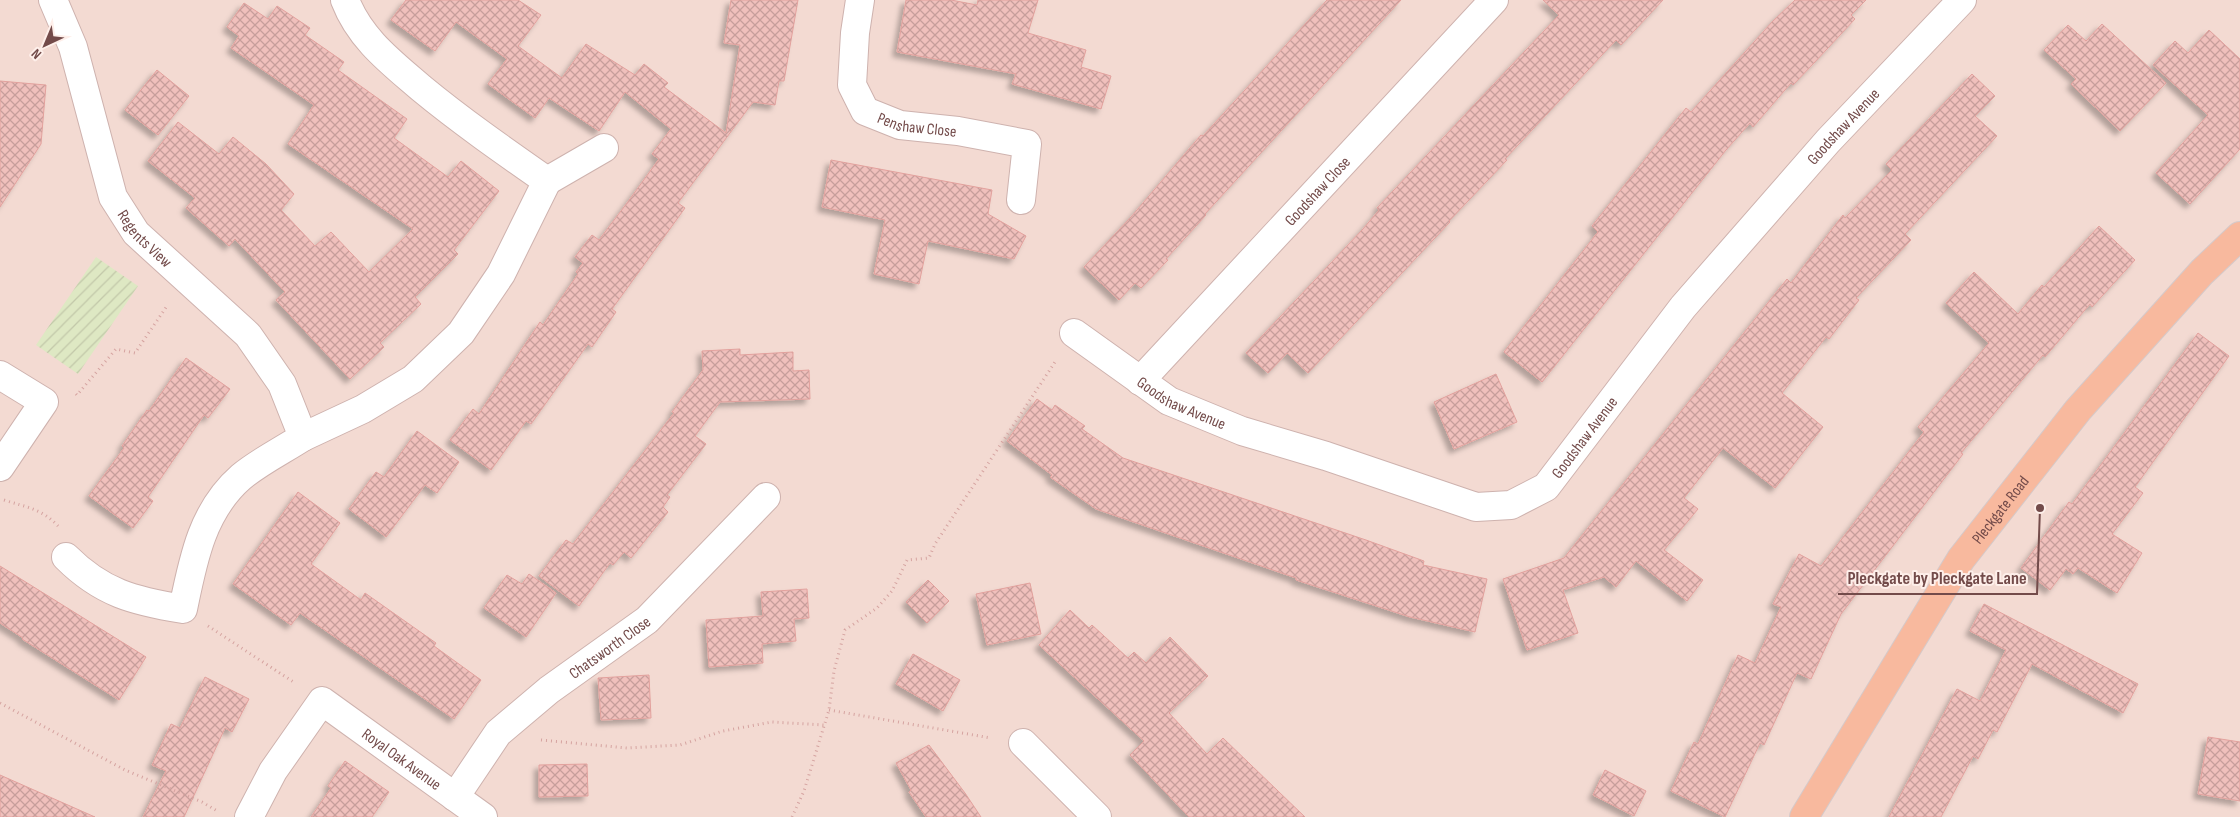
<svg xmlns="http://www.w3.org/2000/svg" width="2240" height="817" font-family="'Sofia Sans Condensed',sans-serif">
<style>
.residential{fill:#f3dad2}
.garden{fill:url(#garden-furrows)}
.building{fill:url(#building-cross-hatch);stroke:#e2a19d;filter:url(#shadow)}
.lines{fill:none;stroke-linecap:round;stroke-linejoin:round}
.minor-casing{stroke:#ceb2ae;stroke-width:30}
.major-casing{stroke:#d5c9c9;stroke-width:30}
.path{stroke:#d5a3a0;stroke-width:3;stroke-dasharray:1 4;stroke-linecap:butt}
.minor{stroke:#fff;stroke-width:28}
.major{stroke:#f8b99e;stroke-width:28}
.labels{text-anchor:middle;stroke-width:4;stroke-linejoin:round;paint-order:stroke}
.street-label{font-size:16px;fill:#734b4a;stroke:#feefea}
.leader{fill:none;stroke:#734b4a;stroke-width:2}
.callout-dot{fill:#734b4a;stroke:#feefea;stroke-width:2}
.callout-label{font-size:18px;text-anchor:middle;font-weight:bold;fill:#734b4a;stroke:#feefea;stroke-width:4;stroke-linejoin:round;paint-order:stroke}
</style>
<defs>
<pattern id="garden-furrows" width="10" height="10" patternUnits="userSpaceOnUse" patternTransform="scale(1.25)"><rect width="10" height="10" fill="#dee8c3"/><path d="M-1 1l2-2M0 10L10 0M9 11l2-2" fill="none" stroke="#c2c8a9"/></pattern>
<pattern id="building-cross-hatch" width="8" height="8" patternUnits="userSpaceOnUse" patternTransform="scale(1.25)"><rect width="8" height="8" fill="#f0c0bc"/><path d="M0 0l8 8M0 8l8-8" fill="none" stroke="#c79e9b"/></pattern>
<filter id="shadow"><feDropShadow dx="-4.5" dy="4.5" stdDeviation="2.5" flood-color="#0004"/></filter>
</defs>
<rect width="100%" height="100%" fill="#fbeae4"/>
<rect class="residential" x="0" y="0" width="2240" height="817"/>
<path class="garden" d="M96,257L138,286L78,374L36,345Z"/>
<g class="building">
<path d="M406,0H518L541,15L518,46L562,78L586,44L635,75L644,64L668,83L664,87L726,133L740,45L724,43L731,0H798L784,81H779L775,105L753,102L678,203L685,208L612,309L616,312L592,347L588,344L531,424L526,421L491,470L450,440L473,409L479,414L540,322L543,325L578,274L576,272L583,263L575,257L592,235L599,240L627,203L659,159L652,154L671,129L625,92L599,131L549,98L535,118L488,84L507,59L456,22L435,51L391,20Z"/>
<path d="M906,0H951L977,5L978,0H1038L1028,33L1086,50L1081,67L1111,76L1101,109L1012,84L1016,74L897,52Z"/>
<path d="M1327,0H1401L1205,214L1206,215L1166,259L1168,260L1141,288L1135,283L1119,300L1084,267L1131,217L1201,135L1203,136Z"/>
<path d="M1543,0H1663L1621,45L1616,40L1505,159L1507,160L1449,221L1450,222L1308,373L1287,353L1268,373L1246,353L1363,229L1379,210L1377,208L1559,15Z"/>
<path d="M1795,0H1866L1851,15L1855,19L1814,63L1793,85L1791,83L1753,127L1750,123L1726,150L1542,382L1504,352L1598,232L1592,226L1686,108L1691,112L1772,22Z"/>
<path d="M244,3L268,19L277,6L310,28L305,35L344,62L338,70L407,119L394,138L448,177L461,161L499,191L454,250L458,254L415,297L421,304L380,343L384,347L350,379L276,300L285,292L235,239L229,246L186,208L195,198L148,161L178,122L219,154L233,137L266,164L294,194L281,210L315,246L331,232L369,272L413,229L288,144L314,105L231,48L239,36L227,27Z"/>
<path d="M2102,24L2166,83L2120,131L2071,84L2076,79L2044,50L2068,25L2086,41Z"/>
<path d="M2209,30L2240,59V149L2190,204L2156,173L2208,115L2153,65L2175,41L2188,53Z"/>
<path d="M157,70L189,96L158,135L125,110Z"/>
<path d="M1972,74L1995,96L1975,116L1997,136L1905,234L1911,240L1856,298L1859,300L1829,339L1826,337L1782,393L1823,427L1775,488L1723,448L1684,498L1698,509L1664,550L1703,580L1687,601L1636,561L1616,587L1604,577L1563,590L1578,633L1527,650L1503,579L1564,558L1787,279L1791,283L1843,215L1845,218L1892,170L1886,164Z"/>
<path d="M0,81L46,85L41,144L0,207Z"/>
<path d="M831,160L992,190L988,214L1026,236L1014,259L928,241L919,284L874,274L885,220L822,207Z"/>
<path d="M2099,226L2135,260L2092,307L2090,304L2045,357L2043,355L1961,453L1963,454L1841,614L1811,679L1797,673L1764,745L1760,743L1725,817L1671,791L1694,742L1698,744L1738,655L1755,663L1781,607L1773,604L1799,554L1821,566L1924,432L1918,427L1989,343L1946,303L1974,272L2018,314L2042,285L2044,287Z"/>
<path d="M2198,333L2229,356L2135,487L2143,493L2112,534L2142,553L2117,593L2078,568L2073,574L2066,569L2050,590L2021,568L2069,502L2072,504Z"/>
<path d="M740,349V355L793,352V371L809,370L810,399L720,402L695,436L706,444L667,495L670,497L663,507L668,512L631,558L624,552L613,565L610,563L579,606L539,576L566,540L573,544L674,413L672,412L703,370L702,351Z"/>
<path d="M186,358L230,389L208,418L204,415L163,475L148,497L153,501L133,528L89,496L124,448L122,446L147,410L149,411Z"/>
<path d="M1496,374L1517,422L1454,449L1434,402Z"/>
<path d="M1037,399L1052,410L1055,405L1085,426L1082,429L1123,458L1366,540L1424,561L1423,565L1487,579L1475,632L1410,617L1296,580V578L1096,509L1050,477L1052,475L1007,441Z"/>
<path d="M417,431L459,462L437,493L425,485L386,537L349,509L376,472L384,477Z"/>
<path d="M298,492L340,523L311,564L361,600L365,593L436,643L434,646L481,680L454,719L300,613L291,625L233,584Z"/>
<path d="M0,566L146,657L119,700L22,639L23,638L0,623Z"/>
<path d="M529,574L556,593L526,637L484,608L507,575L522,584Z"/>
<path d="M928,580L949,601L927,623L906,602Z"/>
<path d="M1030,583L1041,634L987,645L976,594Z"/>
<path d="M807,589L809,618L794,619L796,641L762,644L763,663L709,667L706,620L763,616L761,592Z"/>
<path d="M1984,604L2138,684L2123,713L2032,664L1997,732L1993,730L1978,759L1973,756L1941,817H1889L1957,689L1980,701L2006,650L1970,631Z"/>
<path d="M1070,610L1089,628L1092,625L1128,658L1134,652L1146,663L1170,637L1208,676L1169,713L1207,754L1223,738L1305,817H1189L1130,755L1144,741L1039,645Z"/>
<path d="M913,654L960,680L943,711L896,684Z"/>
<path d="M649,675L651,718L601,720L598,678Z"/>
<path d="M205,677L249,699L232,732L225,728L184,817H143L166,771L152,765L171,724L180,728Z"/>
<path d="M2208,737L2240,742V801L2198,794Z"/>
<path d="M929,745L965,793L981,817H926L909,792L911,790L896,763Z"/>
<path d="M345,761L389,792L372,817H311L331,788L328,786Z"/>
<path d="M587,764L588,796L539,797V765Z"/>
<path d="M1605,770L1646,791L1634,816L1593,795Z"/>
<path d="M0,775L95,817H0Z"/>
</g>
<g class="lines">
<defs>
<g id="minor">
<path id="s1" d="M53,0L73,47L113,197L136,233L248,335L282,384L303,437C283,450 259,462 241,477C202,511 193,560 183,609C134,601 102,593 66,557"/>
<path id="s2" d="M860,0L855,33L852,85L865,111L900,125L958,131L1027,144L1021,200"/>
<path d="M547,181L604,148"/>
<path id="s3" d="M1074,333L1169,401L1242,431L1326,456L1476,507L1511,505L1546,487L1683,307L1828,141L1962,0"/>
<path d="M0,375L44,402L0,467"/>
<path id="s4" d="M1140,381L1494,0"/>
<path d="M303,437L363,409L413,379L461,333L501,274L547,181C504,151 461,121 421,88C391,62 360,39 345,0"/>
<path d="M1023,743L1097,817"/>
<path id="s5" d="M455,797L498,733L549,690L647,620L766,497"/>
<path id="s6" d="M249,817L273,771L322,701L483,817"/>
</g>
<g id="major">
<path id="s7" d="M1804,817L1961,559L2078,410L2202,272L2240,236"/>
</g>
</defs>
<use href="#minor" class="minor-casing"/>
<use href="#major" class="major-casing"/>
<g class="path">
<path d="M76,394L77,395L116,349L135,353L167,306"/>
<path d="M4,500C25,507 41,508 58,526"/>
<path d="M208,626L295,683"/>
<path d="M0,703L125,770L202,802L219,812"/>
<path d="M829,710L991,738"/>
<path d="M541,740L627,748L680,745L723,731L772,722L824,725"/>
<path d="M792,817L804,791L829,710L834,671L845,630L877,608L892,591L907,560L929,558L935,544L1057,359"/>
</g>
<use href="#minor" class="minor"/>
<use href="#major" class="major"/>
</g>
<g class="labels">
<g class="street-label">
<text dy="6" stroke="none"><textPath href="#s2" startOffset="169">Penshaw Close</textPath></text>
<text dy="6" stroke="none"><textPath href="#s3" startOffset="984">Goodshaw Avenue</textPath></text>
<text dy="6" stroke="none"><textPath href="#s4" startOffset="260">Goodshaw Close</textPath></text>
<text dy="6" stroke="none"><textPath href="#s1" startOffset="259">Regents View</textPath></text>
<text dy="6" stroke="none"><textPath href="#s3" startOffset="129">Goodshaw Avenue</textPath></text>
<text dy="6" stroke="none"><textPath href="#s3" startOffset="579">Goodshaw Avenue</textPath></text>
<text dy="6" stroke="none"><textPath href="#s7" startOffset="365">Pleckgate Road</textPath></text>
<text dy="6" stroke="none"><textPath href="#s5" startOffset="218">Chatsworth Close</textPath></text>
<text dy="6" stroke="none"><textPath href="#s6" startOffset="236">Royal Oak Avenue</textPath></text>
</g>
</g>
<path class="leader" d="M2040 508L2037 594H1838"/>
<circle class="callout-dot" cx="2040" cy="508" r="5"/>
<g class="callout-label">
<text x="1937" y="584">Pleckgate by Pleckgate Lane</text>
</g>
<g transform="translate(45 45) rotate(224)" stroke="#feefea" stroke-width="4" paint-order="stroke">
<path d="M0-4L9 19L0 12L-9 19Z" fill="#734b4a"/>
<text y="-8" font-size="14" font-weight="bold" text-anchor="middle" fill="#734b4a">N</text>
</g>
</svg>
